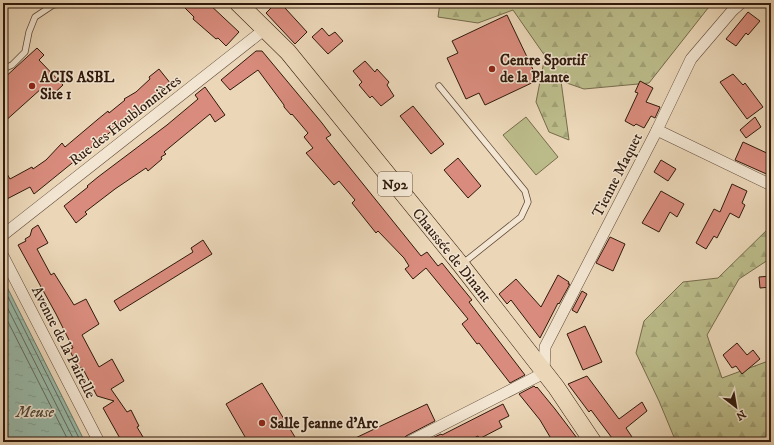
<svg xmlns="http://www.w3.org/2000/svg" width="774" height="445" font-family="'IM FELL DW Pica',serif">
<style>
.forest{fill:url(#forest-firs);stroke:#766b4c}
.pitch{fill:#bcbd8b;stroke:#766b4c}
.water{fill:url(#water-ripples);stroke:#6f7a6b}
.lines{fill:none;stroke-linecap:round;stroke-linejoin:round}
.shore{stroke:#646a5b;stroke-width:1}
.building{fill:#d98c7d;stroke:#30190c}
.lane-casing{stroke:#5f4837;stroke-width:7}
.street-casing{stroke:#5f4837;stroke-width:12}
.primary-casing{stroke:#30190c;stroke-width:18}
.lane{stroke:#f2e5d1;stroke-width:5.5}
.street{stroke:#f2e5d1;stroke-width:11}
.primary{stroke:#ebd7b8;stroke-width:17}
.poi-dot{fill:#8f2418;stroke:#f2e5d1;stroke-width:1.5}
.labels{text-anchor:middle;stroke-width:3;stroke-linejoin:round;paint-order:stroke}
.shield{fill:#f2e5d1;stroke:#6a5647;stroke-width:1}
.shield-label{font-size:14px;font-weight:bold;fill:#30190c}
.poi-label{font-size:15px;font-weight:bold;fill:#30190c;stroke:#f2e5d1;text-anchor:start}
.street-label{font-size:15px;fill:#30190c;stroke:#f2e5d1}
.water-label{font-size:16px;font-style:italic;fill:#50493b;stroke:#f2e5d1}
</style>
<defs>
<pattern id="forest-firs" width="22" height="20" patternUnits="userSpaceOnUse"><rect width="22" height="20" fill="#bcbd8b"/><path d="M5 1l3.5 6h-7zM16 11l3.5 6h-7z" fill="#a2a277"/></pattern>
<pattern id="water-ripples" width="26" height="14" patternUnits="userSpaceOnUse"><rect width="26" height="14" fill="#99baaa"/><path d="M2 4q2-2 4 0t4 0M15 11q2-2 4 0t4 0" fill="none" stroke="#849f91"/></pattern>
</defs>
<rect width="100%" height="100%" fill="#ebd7b8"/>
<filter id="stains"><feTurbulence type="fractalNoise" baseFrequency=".005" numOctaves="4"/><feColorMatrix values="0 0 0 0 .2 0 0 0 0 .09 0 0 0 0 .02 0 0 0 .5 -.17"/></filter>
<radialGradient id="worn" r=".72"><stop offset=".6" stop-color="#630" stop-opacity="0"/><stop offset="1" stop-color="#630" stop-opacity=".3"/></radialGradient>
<g class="forest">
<path d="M440,3H712L649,83L584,89L561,81L569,140L549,132L536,102L545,56L513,10L478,23L438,17Z"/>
<path d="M771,226V258L739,279L707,335L722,378L771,360V442H676L659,401L636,353L644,321L683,282L718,278Z"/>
</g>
<path class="pitch" d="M526,117L558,157L536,175L503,135Z"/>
<path class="water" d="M3,279L85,442H3Z"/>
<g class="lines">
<g class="shore">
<path d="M3,287L81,442"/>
<path d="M3,299L75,442"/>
<path d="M3,312L69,442"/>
</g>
</g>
<g class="building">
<path d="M180,3H208L239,32L226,46L218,38L216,39L193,19L194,17Z"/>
<path d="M276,3H291L285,8L307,32L295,44L266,13Z"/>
<path d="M748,12L760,21L748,35L746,33L736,46L726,39Z"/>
<path d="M507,15L538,80L485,105L479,93L466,99L447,58L458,53L452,41Z"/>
<path d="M322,28L329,36L335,32L343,41L328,54L312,37Z"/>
<path d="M37,48L44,55L39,60L63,85L50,97L42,88L3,123V79Z"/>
<path d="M256,51H262L322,123L331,135L326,138L421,256L427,252L438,266L442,263L450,273L472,300L469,302L525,375L510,383L479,343L477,344L462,324L468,319L426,268L413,279L405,269L409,266L404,258L378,231L376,233L352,203L355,200L339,181L334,185L306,153L313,148L304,137L308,133L292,114L291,115L284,107V105L258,70L230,90L221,80Z"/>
<path d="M365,61L375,72L377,69L389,82L387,85L394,96L381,106L372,96L370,98L359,85L362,82L353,71Z"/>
<path d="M159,69L171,84L118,124L119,125L34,194L30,187L3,201V167L10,179L32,167L33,169L46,160L62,143L65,147L97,120L108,111L109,113L125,100L124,99L136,92L150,79L149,77Z"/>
<path d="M733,74L743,85L745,83L763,107L747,119L720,82Z"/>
<path d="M640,81L653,88L646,102L660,107L655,118L651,116L644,128L636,124L634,126L625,121L638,93L635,92Z"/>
<path d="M205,87L225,115L215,122L210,114L164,152L166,154L161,157L162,159L148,171L146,168L115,189L85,212L87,214L76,223L64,206L88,187L87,186L98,177L167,125L198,99L195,95Z"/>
<path d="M413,106L444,144L431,154L400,116Z"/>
<path d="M755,117L761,127L746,138L740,130Z"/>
<path d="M743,142L771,155V176L735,160Z"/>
<path d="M458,158L481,186L468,198L444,170Z"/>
<path d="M661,160L676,169L668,181L654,172Z"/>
<path d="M732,184L747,191L742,203L745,205L739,218L730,213L718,236L717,238L714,236L706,249L696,243L714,209L720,212Z"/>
<path d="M661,191L684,204L677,217L670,212L659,232L642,223Z"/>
<path d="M38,225L48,243L37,249L51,275L54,273L74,305L86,299L99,324L82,335L99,367L112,359L124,381L111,389L127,412L131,410L139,426L137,427L146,442H122L103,408L114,401L97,396L82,367L79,369L69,349L73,348L56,314L18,245L26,241L25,239L30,236L32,229Z"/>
<path d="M610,237L625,244L613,271L596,263Z"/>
<path d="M203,240L212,254L120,311L114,301L193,252L191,248Z"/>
<path d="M558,275L569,282L568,284H570L559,304L558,303L540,338L511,300L507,304L499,294L516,279L541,307Z"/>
<path d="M771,276V287L760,288L759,277Z"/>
<path d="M582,291L587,294L577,313L572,310Z"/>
<path d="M585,326L602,362L583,370L567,334Z"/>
<path d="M737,343L747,355L753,350L760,359L742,374L736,366L732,368L723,355Z"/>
<path d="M587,376L619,419L642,402L647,411L626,428L632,437L626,442H615L591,410L589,412L568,384Z"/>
<path d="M262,383L298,442H248L226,404Z"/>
<path d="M534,386L536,388L537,387L555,409L580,442H553L540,420L519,394Z"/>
<path d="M427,404L435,421L406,436L402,442H347Z"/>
<path d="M503,404L509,416L499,421L502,427L479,439L478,436L466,442H424L441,434L442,435Z"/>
</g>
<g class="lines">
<defs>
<g id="lane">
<path d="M3,69L12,65L25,52L29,32L35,17L53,5L68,3"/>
<path d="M439,86L525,191L528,202L521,217L462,264"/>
</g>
<g id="street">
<path d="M657,130L771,185"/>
<path d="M3,235L265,29"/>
<path d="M3,256L99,442"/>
<path d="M409,442L544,373L545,347L657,130L691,59L732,11L741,3"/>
</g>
<path id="primary" d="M238,3L288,52L461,265L556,387L593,442"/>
</defs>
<use href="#lane" class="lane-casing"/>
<use href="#street" class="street-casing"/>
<use href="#primary" class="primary-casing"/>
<use href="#lane" class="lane"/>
<use href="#street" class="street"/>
<use href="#primary" class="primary"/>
</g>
<g class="poi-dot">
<circle cx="492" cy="69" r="4"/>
<circle cx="32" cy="86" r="4"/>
<circle cx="262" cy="423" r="4"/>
</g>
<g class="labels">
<rect class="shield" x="378" y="172" width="34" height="24" rx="3"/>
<g class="shield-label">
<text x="395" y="189">N92</text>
</g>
<g class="poi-label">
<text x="500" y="65">Centre Sportif<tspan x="500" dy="17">de la Plante</tspan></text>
<text x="40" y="82">ACIS ASBL<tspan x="40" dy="17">Site 1</tspan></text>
<text x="270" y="428">Salle Jeanne d'Arc</text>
</g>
<g class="street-label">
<text transform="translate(125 120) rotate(-38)" y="5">Rue des Houblonnières</text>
<text transform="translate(617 175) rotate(-63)" y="5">Tienne Maquet</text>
<text transform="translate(452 255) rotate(51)" y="5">Chaussée de Dinant</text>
<text transform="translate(64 342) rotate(63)" y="5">Avenue de la Pairelle</text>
</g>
<g class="water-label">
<text x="35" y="417">Meuse</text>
</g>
</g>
<rect width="774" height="445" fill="none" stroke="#ebd7b8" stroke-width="16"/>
<rect x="4" y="4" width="766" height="437" fill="none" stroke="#30190c" stroke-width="2"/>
<rect x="8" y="8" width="758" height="429" fill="none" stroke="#30190c"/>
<g transform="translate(736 407) rotate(149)" stroke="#f2e5d1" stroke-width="3" paint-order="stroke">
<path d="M0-3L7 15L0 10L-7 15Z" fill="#30190c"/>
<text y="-6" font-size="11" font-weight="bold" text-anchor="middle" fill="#30190c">N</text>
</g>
<rect width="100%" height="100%" filter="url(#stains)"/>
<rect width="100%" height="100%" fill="url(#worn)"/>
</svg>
